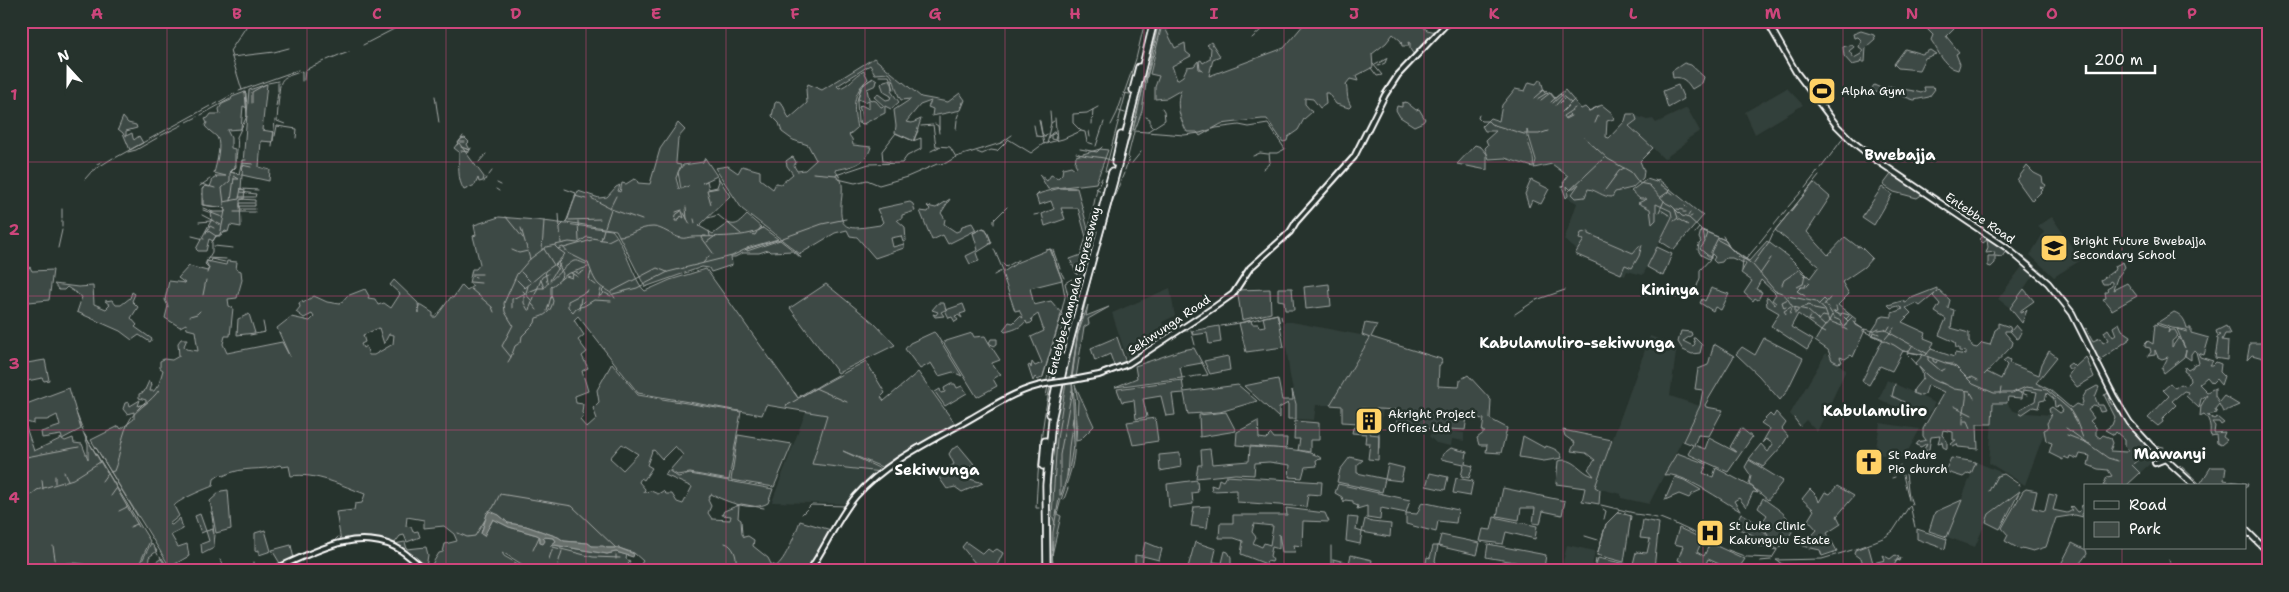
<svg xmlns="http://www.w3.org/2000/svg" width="2289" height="592" font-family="'Shantell Sans',sans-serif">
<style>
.built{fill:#333f3a}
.green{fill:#3e4944;stroke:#9ea4a2;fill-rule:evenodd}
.water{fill:#67706c;stroke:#a4a9a7}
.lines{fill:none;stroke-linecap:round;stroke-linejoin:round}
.stream{stroke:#a4a9a7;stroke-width:1}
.secondary-casing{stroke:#fff;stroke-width:8}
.primary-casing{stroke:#fff;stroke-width:8}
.highway-casing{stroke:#fff;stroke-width:9}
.secondary{stroke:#26332d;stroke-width:4}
.primary{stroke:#26332d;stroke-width:4.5}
.highway{stroke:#26332d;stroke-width:5.5}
.secondary-bridge-casing{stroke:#fff;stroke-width:8;stroke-linecap:butt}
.secondary-bridge{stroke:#26332d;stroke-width:4}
.grid{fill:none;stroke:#ce467c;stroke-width:1;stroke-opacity:0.55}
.labels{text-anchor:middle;stroke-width:5;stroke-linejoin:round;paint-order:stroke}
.poi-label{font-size:12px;fill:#fff;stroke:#26332d;text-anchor:start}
.street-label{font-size:12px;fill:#fff;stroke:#26332d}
.quarter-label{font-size:15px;font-weight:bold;fill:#fff;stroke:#26332d}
.neatline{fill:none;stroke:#ce467c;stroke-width:2}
.grid-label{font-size:16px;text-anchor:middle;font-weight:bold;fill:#ce467c}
</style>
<rect width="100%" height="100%" fill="#26332d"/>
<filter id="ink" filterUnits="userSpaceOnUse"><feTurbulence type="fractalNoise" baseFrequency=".02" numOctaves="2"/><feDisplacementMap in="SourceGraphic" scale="10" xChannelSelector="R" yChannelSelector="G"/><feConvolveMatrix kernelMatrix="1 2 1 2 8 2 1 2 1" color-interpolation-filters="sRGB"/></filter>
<g filter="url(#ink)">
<g class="built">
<path d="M1787,88L1803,105L1755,134L1745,112Z"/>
<path d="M1687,108L1700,131L1686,140L1687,142L1664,159L1625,121L1634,115L1647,120L1653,119L1656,123Z"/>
<path d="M1581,183L1586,186L1625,189L1671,211L1672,217L1643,275L1627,271L1625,276L1574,254L1577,250L1564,240L1577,203L1566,197L1571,190Z"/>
<path d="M2052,217L2081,260L2054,277L2030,255L2044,232L2037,226Z"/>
<path d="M2024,264L2035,273L2010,308L1998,299Z"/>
<path d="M1170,288L1175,316L1162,322L1167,336L1128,362L1112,313Z"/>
<path d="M1283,322H1292L1371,337L1330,405H1316L1314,420L1296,419V404L1290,376Z"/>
<path d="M1650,336L1677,346L1670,396L1700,406L1649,504L1621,498V494L1595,488Z"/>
<path d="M1826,353L1846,370L1817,432L1806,420L1800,426L1790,414Z"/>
<path d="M1887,380L1935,403L1925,421L1879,399Z"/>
<path d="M1993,403H2007L2012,410L2017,412L2051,415L2025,485L1989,463Z"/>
<path d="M1369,408L1383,409L1380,431L1366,426Z"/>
<path d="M806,411L827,415L812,464L881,472L849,504L772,502Z"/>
<path d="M1880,423L1920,429L1904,458L1875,454Z"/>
<path d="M1440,430L1464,433V441L1452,439L1451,446L1436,443L1429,436L1433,431Z"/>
<path d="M2150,447L2156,458L2140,473L2132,465L2140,453Z"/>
<path d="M1976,462L1998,471L2020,486V491L1989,514L1975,547L1947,537Z"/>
<path d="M1567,545L1595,551L1591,571H1561Z"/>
</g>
<g class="green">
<path d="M1159,21L1161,25L1147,77L1142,111L1135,130L1133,129L1143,87L1140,86L1143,74H1146V80Z"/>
<path d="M1163,21H1171V24L1175,23L1176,25L1166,30L1175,48L1185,43L1186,52L1191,56L1172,66L1177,80L1183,76L1187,67L1194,66L1198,61L1199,69L1203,70L1200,68L1199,61L1201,60L1203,63L1210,59L1211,48L1207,45L1211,42L1220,56L1213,59L1209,76L1284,48L1304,24L1307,26L1311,21H1424L1421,25L1427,30L1437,32L1414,55L1410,49V43L1408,42L1409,46H1402L1401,41L1393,34L1386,43L1372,54L1373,67L1356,76L1358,81L1350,79L1346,84C1348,92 1346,98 1351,106L1349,108L1336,104L1328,93H1325L1326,104L1320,108L1313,99L1305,98V104L1312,112L1304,119L1298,130L1288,137L1287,141L1283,142L1267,119H1262L1221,124L1200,136L1197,132H1187C1180,119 1175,104 1181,90L1167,98L1155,99V87L1159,76L1150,74Z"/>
<path d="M1926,21H1953L1955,27L1946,36L1959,52L1956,54L1960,64L1958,70C1943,67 1939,51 1931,40L1933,35L1927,29L1929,27Z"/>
<path d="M1861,31L1874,35L1875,39L1866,47L1865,62H1862V58L1860,63L1852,65L1844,56L1843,47L1852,44L1854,47L1849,51L1854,58L1861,54L1863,50L1859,47L1861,40L1858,37L1854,38L1853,34Z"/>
<path d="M1905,49L1922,54L1930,50L1936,54L1925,58L1919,70L1898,68L1894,64Z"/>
<path d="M874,58L921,97L948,102L960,93L965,100L961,110L932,116L933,109L928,107L931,101L920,105L906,122L912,123L921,119L914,141L895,133L896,126L894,110L911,99L901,100C895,91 896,80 889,73L875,74L870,65L837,86L839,88C849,86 854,76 864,71L868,79C852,93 853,108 857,128L849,135L852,139L853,145L871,147C866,165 850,167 835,170C837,173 840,177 841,180C843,185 842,191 842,195C837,233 847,230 880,225L883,222L877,209L910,202L913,204L915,211L902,215V218L897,220L905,227L906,241L903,242L901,236L891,238L893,247L904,244V248L875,258L857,237L850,236L847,230L835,233L800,254L742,209L715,168L728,166L738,173L742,166L760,171V179L773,189L776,183L781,184L793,174L787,166L786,161L790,158L793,157L796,162L794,166L797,171L805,170L816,160L808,145L793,140L782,132L779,123L772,116L775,103L778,101L782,103L789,119L807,103L806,89L808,84L822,90Z"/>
<path d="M1684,63L1691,65L1704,77L1702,83L1692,89C1687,81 1682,76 1673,78L1672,71Z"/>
<path d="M874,78L877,80L876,85L867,89L869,99L876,101L881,107L884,106L874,97L878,94L886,100L890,99L891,96L884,92L881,84L884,81L892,79L893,88L891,91L899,102L891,109L885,106V113L863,124L860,123L861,112L859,107L861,105L869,109V100L865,102L858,99C860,88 864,82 874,78Z"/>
<path d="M1539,80H1541L1544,91L1550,92L1555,98L1565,90L1581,109L1585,107L1589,111L1602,105L1612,113L1614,119L1607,121L1606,137L1609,138L1625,121L1627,114H1635L1637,120L1629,126L1653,148L1640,161L1644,171L1643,178L1632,188L1615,192L1612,197C1602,197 1597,190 1588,189L1585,197L1576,198L1572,194L1579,184L1571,190L1567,186L1568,196L1566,198L1562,186L1565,185L1563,183L1568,176L1552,164L1534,168L1536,160L1527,130C1525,143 1536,154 1533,167L1505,158L1489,159L1485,148L1488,145L1486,140L1496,131H1485L1482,126L1490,118L1499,121L1502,105L1515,89L1525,91L1529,82L1536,84Z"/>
<path d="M267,84L262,130L274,132L273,142L261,141L259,167L270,170L269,181L242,175L241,189L245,190L244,199L240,200L241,227L230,225L228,232L225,231L221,236H216L213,241L209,239L206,251H198L196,249L212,219L211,212H225V208L202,205V189L205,186L210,187L213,179L217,177L215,176H226L214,173C216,165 222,145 217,137C214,134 208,130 205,126L207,123L205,119L208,118L211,114H220L219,109L222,104L231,100L232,97L245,92L246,93L247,108L243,106L241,129L227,130L231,138V148L235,149V167L230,172L242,175L249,90Z"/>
<path d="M1678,85L1684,99L1668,108L1663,91Z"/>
<path d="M1874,85L1883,89L1890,86C1900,90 1910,89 1921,93L1925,91L1924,87H1933L1935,89L1929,97L1914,100L1888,91L1885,93L1875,92L1872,88Z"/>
<path d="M1406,102L1416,110L1419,109L1425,119L1423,122L1414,126L1400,117L1396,110L1397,106L1402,107V103Z"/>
<path d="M123,117L128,123L136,125L137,128L126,131V136L132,133L133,138L134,140L139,136L143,143L130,150L123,133L118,129Z"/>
<path d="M678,123L685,130L678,138L676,162V164L681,165L676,178L679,189L689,186L681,189L678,172L683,165L703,162L705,158L717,176L702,183L707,181L709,189L717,187L719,181L718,177L730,196L699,226L713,234L728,223C737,227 741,221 747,215L761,227L758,231L763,228L778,239L747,248V251L780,240L798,254L801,258L793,251L770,252L768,250L759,253H743L735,257H731L732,265L711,272L709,268L702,267L645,287L616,230L566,222L578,191L599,198L607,197L616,187L620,185L618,191L620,192L622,183L626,184L634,179L637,180L638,183L650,184L660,149Z"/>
<path d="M465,138L469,142L467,144L470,150L467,154L484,177L483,181L479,182L478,178L475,185L464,190C457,179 459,165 459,152L454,148L461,139Z"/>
<path d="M1475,145L1481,147L1487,154V170L1457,164Z"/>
<path d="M1100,149L1108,150L1096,183L1048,189L1039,174L1047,181L1051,175L1058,178L1062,174L1063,168L1071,166L1075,169L1077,167L1075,163L1076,156Z"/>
<path d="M2027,166L2034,173L2042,177L2043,183L2046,185L2044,188L2040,187L2043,190L2032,201L2017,180Z"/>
<path d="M1892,173L1923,194L1917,198L1894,192L1883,185Z"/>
<path d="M1647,179L1656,182L1658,179L1703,216L1674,250L1660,241L1672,217L1671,211L1656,204V220L1652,224L1650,209L1638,203L1647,199H1640L1631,191Z"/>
<path d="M1531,180L1549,189L1541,204L1532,200L1529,207L1525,194Z"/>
<path d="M1814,183L1830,197L1807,232L1828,255L1845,237L1858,247L1860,246L1872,258L1864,267L1842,282L1849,294L1838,305L1857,320L1854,324L1865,330L1853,357L1851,355L1845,359L1840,357L1842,362L1838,363L1832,360L1828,350L1815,341L1821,331L1798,314L1791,327L1813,340L1807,350L1771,326L1779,313L1767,306L1766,298L1768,297L1775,305L1776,303L1772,300L1776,294L1761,280L1756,289L1762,292L1758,300L1755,298L1753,301L1744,293L1752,281L1741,273L1746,264L1732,258H1725L1722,262L1716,263L1713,260L1715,257L1712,254L1709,259L1701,255L1698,250L1699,244L1701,242L1699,238L1701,230L1725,240L1730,248L1749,261L1767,241L1791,259L1810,278L1819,266L1775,230Z"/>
<path d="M1882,187L1892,194L1874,225L1862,217Z"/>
<path d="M1060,188H1077L1088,229L1089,235L1077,275L1070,259L1081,255L1086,237L1078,208H1061L1065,219L1045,226L1042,214L1054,209L1051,201L1039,205L1036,196L1041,193Z"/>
<path d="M950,199L941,213L945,219L944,224L956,232L961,230L962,226L972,223L976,230L948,244L943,235L932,240L920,211L928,212L930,209L927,206L936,208Z"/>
<path d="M499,217L536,220L612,230C624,242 634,282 645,291L670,280L706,269L798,398L866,361L885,393L881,397L884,401L918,372L956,425L927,440L884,468L843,451L883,470L881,472L812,464L827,415L766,405L762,415L638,393L578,316L574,320L584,335L578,340L587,352L582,356L588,368L582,371L588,391L575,396L576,403L583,404L582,413L584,415L580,420L587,428L597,419L593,408L599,402L597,390L612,363L638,395L741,412L729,480L690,473L677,475L670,470L683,455L675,446L662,459L654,450L652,451L647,465L652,468L644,480L641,478L639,482L645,489L644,492L651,491L658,494L663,491L666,494H672L677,502L683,504L692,487L665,475L668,470L678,477L690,474L773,489L768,503C752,512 727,502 711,494L708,500L711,506L708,513L712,519L730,520L731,516L722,515L724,511L739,505L738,518L741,520L742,534L744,537L748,536L754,540L753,546L768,558L771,564L776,566C785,561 796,532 800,521L831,530L808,571H636L643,561L634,553L619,548H607L592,546L588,543L564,541L558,537L526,526L508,523L499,515L487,514L481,533L490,525L493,519L509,527L537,535L540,537V543L543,537L554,538L556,541L550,546L554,545L607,554L616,552L627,555L626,559L630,561L627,566L633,571H533L502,552L504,556L530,571H452L446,567L444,571L429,569L439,553L443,552L445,544L457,541L454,534L444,526L424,528V520L407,517L406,526L411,527L413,532L418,531L420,537L407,542L404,535L400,536L394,544L405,542L407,549L426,547L428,555L426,567C399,545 376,538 341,541L336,512L354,510L355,504L362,503L365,494C343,486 315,472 291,476L289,466L282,467L280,465C259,472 245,465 223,476L221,474L214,479L213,486C205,489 178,500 174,506L179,516L169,524L172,525L180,518L183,529L171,535L178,547L187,544L189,556L170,567L91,440L119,426L121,429L134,419V412L127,414L123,409L125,403L129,402L130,406L140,400L138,406L146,403V400L139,398V394L144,392L149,381L152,384L150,391H154L159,384L163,370L160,368V361L164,359L172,360L179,356L178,343L181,339H187L184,346L186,349L198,351L195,331L187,329L186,324L180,327L165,318L168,306L165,300L169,281L185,283L178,278L189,266L207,271L209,268L205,264L207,261L226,265L227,261L237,262L236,269L241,271L242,280L237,298L228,299L229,306L233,308L230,336H225L223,344L227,353L282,342L290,357L277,328L291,317L310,321L314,317L312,314L304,318L296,312L300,307L299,303L302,301L303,303L314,296L327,302L340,304L347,296L365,289L369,296L368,298L375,299L378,305L384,303L391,308L400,294L390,285L394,280L418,303L419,314V304L433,313V317H436L451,297L453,298L462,285L467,290L473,286L469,283L472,269H476L480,264L473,236L476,235L474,225ZM379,328L384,344L389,334L394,335L393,344L374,355H369L366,346L363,348L361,344L365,342L363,335ZM622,444L638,454L623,470L610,458Z"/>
<path d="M983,228L986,229L992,243L976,253L979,261L970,264L966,256L978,250L973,233Z"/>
<path d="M1589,231V234L1633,253L1639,246L1642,245L1639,256L1632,268L1625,265L1621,274L1575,254L1584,240L1579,239L1581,233Z"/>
<path d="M1984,236L2006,251L2002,257L1995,256V263L1991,267L1988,266V256H1994L1995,252L1986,253L1988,247L1987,240L1983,243L1979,239Z"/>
<path d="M1657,247L1672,254L1663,276L1647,267Z"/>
<path d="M1050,249L1062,280L1030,288L1034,305L1051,301L1062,314L1043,377L1038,380L1035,377L1033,381L1028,366L1030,365L1031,368L1032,362L1035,366L1042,363L1031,337L1044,331L1038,314L1031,319L1033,321L1031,323L1027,324L1026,321C1021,328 1013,330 1005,332L1003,330L1009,322L1013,323L1020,316L1023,318L1019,310L1015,311L1002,273L1018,262Z"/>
<path d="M2123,262L2125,267L2117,278L2113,290L2127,283L2137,296L2112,310L2103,299L2106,298L2105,292H2108L2107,289L2112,286V282L2110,281L2108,284H2103L2101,280L2116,269L2115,266Z"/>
<path d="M30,267L32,271L53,270L49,300L29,302L24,270Z"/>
<path d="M54,284L78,287L93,286L94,304L106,309L110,305L105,301L112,300L116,305H121L130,298L132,292L135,294L132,301L138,307L131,318L137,325L135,327L152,339L150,342L139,335L132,340L120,331L77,312L82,297L67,287L64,290H59Z"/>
<path d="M826,284L874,323L895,345L838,373L790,308Z"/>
<path d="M1329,284L1331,306L1306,309L1304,287Z"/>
<path d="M1278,288H1292L1294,310H1285L1284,301L1278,300Z"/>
<path d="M1711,288L1729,294L1721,310L1715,307L1713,311L1700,303L1702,299L1705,301Z"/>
<path d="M1937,288V292L1920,306L1916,303L1906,308L1911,313L1902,322L1926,333L1924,338L1934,342L1931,349L1954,357L1955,353L1966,355V352L1959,351V348H1956L1955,342L1939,335L1946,319L1935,312L1940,304L1933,296L1939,290L1950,300L1948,308L1954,310L1951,328L1969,333V342L1973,347L1977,348L1982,343L1990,345L1995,330L1998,328V323L2010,327L2011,331L2016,325L2022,332L2019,338L2017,339L2010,331H2005V333L2013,342L2012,346L1984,375L1987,372L2001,379L2007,365L2003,361L2007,358L2010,360L2009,363L2039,375L2042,364L2049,351L2057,357L2036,383L2050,390L2071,408L2076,404L2081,406L2083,402L2082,399L2086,392L2097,386L2099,387L2095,397L2098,405H2103L2106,411L2100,412L2098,407L2095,405L2088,410L2094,418L2090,421L2096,427V435L2100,438L2103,435L2111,438L2113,443L2110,451L2126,452L2128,449L2125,447V440L2116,432L2114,435L2105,430L2112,425L2115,417L2104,395L2109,393L2122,417L2149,447L2140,453L2142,456L2132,465L2140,473L2126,486H2103L2107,477L2112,476L2108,470L2098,469L2088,465L2090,456L2080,454L2078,459L2070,456L2069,459L2064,457L2063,460L2049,453L2052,443L2046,441L2044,430L2048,428L2047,423L2051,417L2049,409L2052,407L2060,413L2063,411L2060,406L2055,407L2054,399L2047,393L2045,400L2040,401L2038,408L2033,407L2021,415L2020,409L2035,401L2037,392L2023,390L2022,398L2008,397L2007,403H1993L1992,424H1977L1978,449L1958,447L1957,444L1953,446L1951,444L1956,440H1953V432L1943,430L1942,435L1947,441V449L1943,447L1942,442L1938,443L1940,436L1931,437L1929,449L1923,452L1927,443L1921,447L1916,445L1918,442L1926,440L1923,436V429L1944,392L1928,385L1925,394L1921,396L1913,393L1914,389L1923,378L1922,372L1916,363L1923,355L1903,351L1892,371L1880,366L1869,385L1862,381L1883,339L1871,334C1873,327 1878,325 1879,318L1884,316L1892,317V313L1903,309L1898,306L1891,308L1888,305L1902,301L1906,303L1909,299Z"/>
<path d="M1270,289L1271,313L1242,320L1237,290Z"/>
<path d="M2024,289L2034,301L2020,311V313L2027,310L2022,323L2010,308Z"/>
<path d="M1073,301L1074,302L1054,381L1049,382Z"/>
<path d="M938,303H944L946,310L963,304L966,312L960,314L962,318L958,315L955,316L958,320L955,322L952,317L949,318L945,310L941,312L944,316L935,317L933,314L936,315L938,312L932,310Z"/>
<path d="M1088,305L1086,316L1109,307L1088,319L1089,324L1084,327L1076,378H1072L1078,331L1071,378L1062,380L1081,306H1084L1079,331Z"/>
<path d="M2174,312C2182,315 2185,320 2187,328H2191V333L2209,338L2204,355L2198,353L2200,357L2213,361L2210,365H2213L2216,362L2221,364L2220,372L2224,376L2221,385L2216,379L2212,383L2207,377L2199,384L2207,392L2215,388V396L2219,402L2224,396L2239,405L2223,412L2219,404L2215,409L2217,413L2207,415L2214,419L2217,417L2224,423L2221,425L2219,422H2212L2215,426L2214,433L2225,432L2223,437L2227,440L2221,445L2217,443L2216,435L2211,436L2210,433C2211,426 2209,418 2204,414L2200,416L2201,406L2207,395L2201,399L2199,408L2186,396L2188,392L2184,391L2172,401L2176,405L2162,419L2163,422L2158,426L2148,418L2169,396L2163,390L2170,384L2175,388L2181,384L2185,386L2190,381L2189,375L2184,371L2185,367L2188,370L2193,367V365L2199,363L2196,352L2194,350L2191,354V360L2185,356L2186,350L2184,357L2164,373L2162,369L2168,357L2162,359L2158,357L2155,350V355L2148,356L2151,352L2150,348L2145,347V344L2148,341L2153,344L2155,324L2169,329L2168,333L2170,330H2175L2178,336L2172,341V347L2179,337L2185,348L2177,329L2187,332V330L2172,328L2157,323Z"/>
<path d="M249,314L255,333L237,335L238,319Z"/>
<path d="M1278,314L1284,347L1246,352L1239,323L1251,320L1252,324H1258L1259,327L1265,326L1263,317Z"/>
<path d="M1365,323L1377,325L1371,337L1441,359L1442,362L1439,366L1438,386L1459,387L1460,380L1468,375L1491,400L1490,419L1507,428L1501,453L1486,452L1487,445H1479L1477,438L1485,432H1482L1484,419L1467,417L1465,430C1442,428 1420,429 1397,428V410L1360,408L1359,423L1342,422V406L1330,405L1370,338L1362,335Z"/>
<path d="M2119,323L2122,330L2131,336L2130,339L2101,359L2102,366L2122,403L2120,406L2083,330L2086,328L2093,341L2100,338L2103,343L2108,340L2104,332L2108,329L2113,337L2116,335L2113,327Z"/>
<path d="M1219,326L1221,342L1209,344L1207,333L1193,335L1192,331Z"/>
<path d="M2226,326L2230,334H2225L2222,340L2228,341L2227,360L2215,358L2218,339L2216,338L2221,335L2217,334L2216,331Z"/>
<path d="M1681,331L1691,332L1692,335L1683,341L1693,346L1695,344L1693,338H1695L1702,345L1700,353L1692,354L1683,350L1678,342Z"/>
<path d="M934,332L936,334L962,376L953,372L939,376L931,363L920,369L905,349L910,343Z"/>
<path d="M972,333L974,337L985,336L989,343L991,339H997V344L994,346L989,343L1000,360L992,363L993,367L1001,374L993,379L997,386L977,397L943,342Z"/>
<path d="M1117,337L1126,363L1115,368L1110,354L1095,361L1091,348Z"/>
<path d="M1764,338L1803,358L1787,391L1780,400L1759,376L1736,354L1742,347L1755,355Z"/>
<path d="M2250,343H2268V351L2263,358L2252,355L2247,360Z"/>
<path d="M1714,344L1734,356L1705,405L1706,407L1723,410L1709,436L1698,435L1694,445L1705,449L1709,438L1736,452L1730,447L1741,428L1752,437L1728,472L1688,454L1693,445L1683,441L1700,406L1703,390L1695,389L1698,369L1708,365Z"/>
<path d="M1194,348L1202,363L1180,367L1182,378L1115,387L1137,378L1135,366L1182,350Z"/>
<path d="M1228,356L1230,370L1210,374L1204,361Z"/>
<path d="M2086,357L2094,377L2077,387L2068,376L2073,369H2069L2067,366L2071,363L2075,367Z"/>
<path d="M45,360L49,380L44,381L42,378L27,381V363Z"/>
<path d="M1278,379L1282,400H1293L1292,390L1296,404V419H1288V403L1279,408V418L1244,386Z"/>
<path d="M1182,380L1184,392L1238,385L1257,401L1220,412L1188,414L1184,393L1172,394L1175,415L1166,416L1161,396L1143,399L1147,417L1136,419L1134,400L1122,402L1117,389Z"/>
<path d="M1072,382C1076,402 1077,444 1072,466C1068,482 1061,497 1057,514L1061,516L1052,555L1054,571H1048C1048,508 1048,445 1061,383Z"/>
<path d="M951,384H955L957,388L962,386L967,393L945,406L935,392L940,389L941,393L945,392L944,388Z"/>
<path d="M1075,385L1094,426L1080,440L1076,441L1078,401Z"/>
<path d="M69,388L81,429L62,439L65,441L73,438L74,443L82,444L88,459V445L84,434L150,541L136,571H21V429L26,427L34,451L62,438L61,435L42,438L41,432L60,426L57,415L47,420H34V424L26,422L21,406Z"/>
<path d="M1226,412L1236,431L1200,437L1199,415Z"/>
<path d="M1776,412L1786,423L1782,429L1788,436L1782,446L1763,467L1749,459L1761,444L1768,452L1773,444L1766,439L1762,443L1770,429L1761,423L1770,414L1773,417Z"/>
<path d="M1155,418L1158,441L1133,445L1127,422Z"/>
<path d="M1258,421L1259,438L1266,439L1271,434L1274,438H1287L1286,449L1236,445L1237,432Z"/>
<path d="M1295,421L1319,423V440H1310V452L1298,450L1300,439H1294Z"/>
<path d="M1361,425L1370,431V434L1379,435L1378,460L1368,459L1370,443H1365L1366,434L1352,433L1353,428Z"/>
<path d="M1563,430L1612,440L1595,487L1600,490L1599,504L1582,501L1585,488L1556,484L1558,461C1575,456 1580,473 1594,476L1588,469L1595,460L1586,453L1571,451L1575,443L1565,436Z"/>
<path d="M738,435L792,444L774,487L731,480Z"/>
<path d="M1523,436L1545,448L1546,446C1553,448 1561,451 1562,458L1544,461L1519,457Z"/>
<path d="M959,446L974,464L964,472L970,479L983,483L962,492L955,487L947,489L938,476L954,464L949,454L952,449Z"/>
<path d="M1250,447C1268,448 1311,448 1322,459L1316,460L1317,466L1305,467L1302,478L1289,477L1290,465L1269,462L1255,463L1254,475L1235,474L1196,478L1198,465H1202L1201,450L1210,449L1212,464L1249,461Z"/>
<path d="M1451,448L1467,452L1465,464L1473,466L1469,478L1461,476L1464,464L1441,459L1443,454Z"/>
<path d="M1180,453L1181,467L1160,471L1159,455Z"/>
<path d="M1677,453L1707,464L1703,473L1713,477L1716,468L1752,487L1758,493L1753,492L1746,507L1739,498L1734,501L1740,511C1724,502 1681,471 1664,475Z"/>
<path d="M1350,457L1363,460L1357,465V473L1385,479L1388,464L1404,468L1401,481L1385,479L1382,492L1337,482L1340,470Z"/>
<path d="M1951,458L1976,462L1971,474L1968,473L1963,477L1947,472L1946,469Z"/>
<path d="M1749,460L1783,481L1768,500L1749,484L1751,476L1745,467Z"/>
<path d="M2180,465L2200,484L2211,467H2226L2224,480L2248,484L2247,487L2225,484L2224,486H2198L2178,468Z"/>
<path d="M1430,473L1448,477L1445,490L1426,486Z"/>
<path d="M1226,476L1322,482L1321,495L1308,494L1306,507L1237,502V490L1212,491L1211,485L1217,487L1219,479L1223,481Z"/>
<path d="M1675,477L1684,480L1701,490L1692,494L1689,498L1679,494L1665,500Z"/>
<path d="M1456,478L1473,481L1470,496L1453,493Z"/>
<path d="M1197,480L1198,492L1192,493L1193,504L1169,507L1167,484Z"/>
<path d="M1338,484L1410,500L1406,513L1417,514L1422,502L1458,510L1456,523L1438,521L1436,532L1406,524V513L1381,508L1380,520L1367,518V506L1357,509L1358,506L1353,504V501L1345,500L1344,503L1342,497L1335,493Z"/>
<path d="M1837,486L1854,496L1837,516L1841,524L1827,533L1837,551L1822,556L1820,550L1802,546L1817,530L1808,520L1814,510L1802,499L1810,489L1817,496L1819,502L1825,492L1830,494Z"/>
<path d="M1503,488L1565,501L1562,515L1543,511L1540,524L1533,523L1535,508H1521L1519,520L1497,516Z"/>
<path d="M2026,489L2037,491L2033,508L2045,511L2049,494L2057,496L2053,510L2067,513L2073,510L2070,508L2072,506L2077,512L2080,511L2082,505L2085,507V511L2082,514L2083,517L2075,515L2056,518L2046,547L2033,551L2022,548L2021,550L2005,541L2008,535L2002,528L2023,491Z"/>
<path d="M228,490L231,529L216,533L210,501L221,491Z"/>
<path d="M2020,491L2000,529L1986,522L1989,514Z"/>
<path d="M1763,498C1773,507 1793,515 1792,532L1784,543L1782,541L1775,545L1761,524L1767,515L1758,508Z"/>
<path d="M1962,500L1947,537L1929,531L1935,512Z"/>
<path d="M1210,506L1207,528L1191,526L1194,507Z"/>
<path d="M1286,508L1325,513L1329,522L1303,521L1302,546L1294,545L1295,552H1282L1279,534V549L1272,547L1270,556L1273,560L1272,562L1267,561L1266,564L1241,554L1243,541L1234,538H1219L1220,523H1233V515H1287ZM1254,524L1273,526L1270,545L1264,543L1262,547L1253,543L1256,537L1252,532Z"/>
<path d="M1618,512L1631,516L1624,562L1597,555L1606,524Z"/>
<path d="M1741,513C1759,523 1767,533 1777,550L1750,544L1753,535L1734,527Z"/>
<path d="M200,514L206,531L213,529L214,548L202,554L201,544L209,541L206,531L201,533L195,516Z"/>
<path d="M1348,517L1358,518L1356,530L1362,532L1365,519L1372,522L1391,524L1390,537L1362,532L1360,544L1346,541Z"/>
<path d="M1494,517L1537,526L1535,539L1506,532L1503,544L1480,541L1483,529L1491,530Z"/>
<path d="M1643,520L1659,523L1654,568L1633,564L1636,552L1647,553L1650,539L1640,538Z"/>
<path d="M1679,528L1703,539L1697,552L1704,556L1710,543L1745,559L1737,571L1726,567L1725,571H1715L1719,564L1708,559L1703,571H1679L1682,562L1678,560L1683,546L1674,544Z"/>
<path d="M1917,529L1947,539L1945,549L1917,539Z"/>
<path d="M265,530L271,551L259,555V550L255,551V533Z"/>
<path d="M1441,535L1480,543L1477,555L1438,546L1435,561L1443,571L1425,569L1427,557L1430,558L1433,546H1438Z"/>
<path d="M966,542L983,554L988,549L992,552L997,549L1003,553L994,571H972L976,566L975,563L962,547Z"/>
<path d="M1145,542L1162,549L1159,560L1143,556L1142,567L1147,571L1135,569V555L1142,556Z"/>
<path d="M1195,542L1216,549L1213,562L1222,563L1225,551L1228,552L1231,557V571H1187Z"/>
<path d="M151,543L157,551L149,557L148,567L162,558L170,571H137Z"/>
<path d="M2072,543L2086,550L2087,554L2080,563L2079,571H2062L2060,566Z"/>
<path d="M1488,544L1546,555L1544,568L1555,571H1522L1523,564C1518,562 1495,559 1486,557Z"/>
<path d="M291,545L294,559L281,565L272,550Z"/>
<path d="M1868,545L1873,563L1885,560L1883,555L1890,559L1895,555L1899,557L1895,562L1901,558L1900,561L1897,560L1891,571H1845L1848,565L1861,570L1862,560L1854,554L1855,550Z"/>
<path d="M1351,555L1372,560L1370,571H1354V569L1340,566L1339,571H1334L1333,559L1349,563Z"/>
<path d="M1598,558L1626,564L1624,571H1594Z"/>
</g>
<path class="water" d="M490,511L499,515L508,523L526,526L558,537L564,541L588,543L592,546H603L607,548H619L634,554L633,557L616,552L607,554L554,545L550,546L556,541L554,538L543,537L545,541L543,544L540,543V537L537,535L509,527L493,519L484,536L481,534L487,514Z"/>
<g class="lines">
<g class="stream">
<path d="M408,23L410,21"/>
<path d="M1088,23L1109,21"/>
<path d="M404,25L407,23"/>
<path d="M396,28L402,25"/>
<path d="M1252,38L1271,21"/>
<path d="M363,45L394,29"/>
<path d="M341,55L349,52"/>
<path d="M232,57L274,52L289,48"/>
<path d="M327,60L339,55"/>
<path d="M1375,65L1386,59"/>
<path d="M1378,66L1385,63L1387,58"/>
<path d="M1795,66L1803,76"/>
<path d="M1371,68L1377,76L1382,75L1373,64"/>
<path d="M879,76H889L894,89"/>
<path d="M1804,77L1807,82"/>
<path d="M304,80L305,70L324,61"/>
<path d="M268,83L278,81"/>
<path d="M863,85L873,78"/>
<path d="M861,87L857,101L858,123L865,124"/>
<path d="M1811,88L1814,92"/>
<path d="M242,90L230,51L250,21"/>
<path d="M239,91L298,70"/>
<path d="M278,91V83"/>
<path d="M1123,93L1130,94"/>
<path d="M279,94C280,74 286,78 302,71V81"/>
<path d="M435,96L439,123"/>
<path d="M1534,98L1543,90L1545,93"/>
<path d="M277,99L278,93"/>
<path d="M1537,99L1547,93L1548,94"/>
<path d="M1541,100L1550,93L1555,99"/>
<path d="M1551,102L1560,94L1571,103"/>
<path d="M252,103V92L266,84"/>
<path d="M1553,103L1563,94"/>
<path d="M1560,103L1564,99"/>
<path d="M214,105L235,93"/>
<path d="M1556,105L1562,98"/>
<path d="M276,106L277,101"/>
<path d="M278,106L279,96"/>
<path d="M278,108L277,121L285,124"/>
<path d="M1119,111L1125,113"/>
<path d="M1589,111L1599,106"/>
<path d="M1050,112L1051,123L1054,121"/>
<path d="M1562,112L1574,100"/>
<path d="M201,115L230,99"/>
<path d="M1479,115L1478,118L1481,121H1488L1491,124L1524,134H1539L1548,131"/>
<path d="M1571,116L1565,119L1563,116L1575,108"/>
<path d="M1146,117L1150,119V125L1152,127"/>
<path d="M957,118L963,102"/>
<path d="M1055,118L1057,140"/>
<path d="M1565,118L1570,115L1569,114"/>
<path d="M1039,120L1044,144"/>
<path d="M1040,121L1042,133L1045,137"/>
<path d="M187,122L197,117"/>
<path d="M1051,123L1048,136L1056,133"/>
<path d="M1595,123L1598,116"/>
<path d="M935,124L938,126L939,133"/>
<path d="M1092,124L1093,110"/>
<path d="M1034,125L1036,136L1045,137L1047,134"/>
<path d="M1111,125L1117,113L1136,59L1145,21"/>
<path d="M168,129L210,106"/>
<path d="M939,129V117"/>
<path d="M956,129L957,120"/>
<path d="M1133,130L1159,21"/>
<path d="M1055,131L1051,134V139L1055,140L1056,136"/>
<path d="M1089,131L1090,137"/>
<path d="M1134,131L1184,135L1200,133L1216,128L1239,125L1249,127L1268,124L1285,149L1277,153H1269L1270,163L1263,169"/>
<path d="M1148,131L1165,120L1164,111L1162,108"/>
<path d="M160,136L182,125"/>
<path d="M275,136L277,126L297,129L296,138"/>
<path d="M1585,138L1608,159L1631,172L1639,183L1649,185L1666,203L1672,206L1682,216L1689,218L1702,230L1725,240"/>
<path d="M1008,139L1031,153L1043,144L1063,139L1081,131"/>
<path d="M913,141L918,131"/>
<path d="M460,142H465"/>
<path d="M459,143L467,154"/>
<path d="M1047,144L1049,136"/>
<path d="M1093,144L1087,142L1085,132L1081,131L1073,123V114L1087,113L1098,107"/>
<path d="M457,145L463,136"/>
<path d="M1096,146L1104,122"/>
<path d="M272,147L275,120"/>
<path d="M461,147L470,150L471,148"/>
<path d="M1080,149L1097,152L1102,147"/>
<path d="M461,151L469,152"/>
<path d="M931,151L939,147"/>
<path d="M128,152L136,150L157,138"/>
<path d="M977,152L982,154L991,150L997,151L1008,140"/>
<path d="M1076,153C1088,158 1101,155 1112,161"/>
<path d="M1253,156L1260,153L1268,154"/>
<path d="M956,157L1001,143L1012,135"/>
<path d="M115,158L166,130"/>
<path d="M479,162L486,154"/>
<path d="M1129,162L1128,156L1134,132"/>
<path d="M242,163L253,164"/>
<path d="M1132,163L1141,152"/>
<path d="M97,164L101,162"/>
<path d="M242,165L251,167"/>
<path d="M1821,168L1844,137"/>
<path d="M1120,169L1132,130"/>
<path d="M1125,170L1128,161"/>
<path d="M231,172L239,174L242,160H246"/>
<path d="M1109,172L1105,171L1126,93"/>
<path d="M813,173L836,175L869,164L902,163L907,156L921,149V138L913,141L896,133L882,151L883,161L890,162"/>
<path d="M489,175L492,171"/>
<path d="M836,175L838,179L855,183L867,180L879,185L907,177L937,164L946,163L956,157L950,147L936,146L933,125L921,126"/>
<path d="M1102,178L1097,189L1104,192"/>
<path d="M85,179L92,171L113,158"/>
<path d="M234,179H239L234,176"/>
<path d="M1655,180L1673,194"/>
<path d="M484,182L486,178"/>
<path d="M497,183L501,185"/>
<path d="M201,184L215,188"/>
<path d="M200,186L210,179"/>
<path d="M203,188V205L225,208"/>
<path d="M1062,188H1075"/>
<path d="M1805,188L1818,171"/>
<path d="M241,189L258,190"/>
<path d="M496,189L499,191"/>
<path d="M1605,190L1619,171L1624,168"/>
<path d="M1569,191L1604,158"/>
<path d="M241,192L256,194L255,197"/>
<path d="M575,196L586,199"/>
<path d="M1036,196L1039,193"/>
<path d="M239,197H254"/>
<path d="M1661,197L1668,192"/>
<path d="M591,198L610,208"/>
<path d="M1937,198L1944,202"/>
<path d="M241,199L255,200V202"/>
<path d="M231,201L234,178"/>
<path d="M224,202L239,199L241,188"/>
<path d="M711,204L707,190L718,188"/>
<path d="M1948,205L1981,228"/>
<path d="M240,206H255V204"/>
<path d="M1685,206L1686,207"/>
<path d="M240,207V203H255"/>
<path d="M686,207L687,219"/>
<path d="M1788,207L1802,191"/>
<path d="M203,208L213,212"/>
<path d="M610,208L616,196"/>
<path d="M62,209V218"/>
<path d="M240,209H255"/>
<path d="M1677,209L1683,210"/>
<path d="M203,210L222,217"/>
<path d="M1661,210L1669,215"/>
<path d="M682,211L684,218L681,216L678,221H675L676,215Z"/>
<path d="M234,212H255"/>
<path d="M676,212L682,210"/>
<path d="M1659,212L1664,201"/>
<path d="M1683,212H1686"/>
<path d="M684,213L690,224"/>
<path d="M559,214L561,243"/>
<path d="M202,215L221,225"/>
<path d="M1034,215L1039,214"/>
<path d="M1688,216L1690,213"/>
<path d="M506,217L523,238"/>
<path d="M1690,217L1692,216"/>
<path d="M708,218L718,215L741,234"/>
<path d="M694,219L695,223"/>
<path d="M1678,219L1688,225"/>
<path d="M569,220L600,219"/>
<path d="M578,221L579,241"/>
<path d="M1674,221L1678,218L1675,209"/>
<path d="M199,222L211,221"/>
<path d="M994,224V220L1007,207"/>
<path d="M1774,225L1786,210"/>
<path d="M62,226V220"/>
<path d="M560,227L568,219L576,193L565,189"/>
<path d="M605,227L611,209L642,220"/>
<path d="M521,228L530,259"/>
<path d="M208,230L210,226L214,228"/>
<path d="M709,231L710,236"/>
<path d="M1703,231L1705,242L1700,249L1711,258"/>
<path d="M206,233L207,230L216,236"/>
<path d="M973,233L984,228L988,234"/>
<path d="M1695,233L1699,228"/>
<path d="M220,234L227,232"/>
<path d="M751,234L755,235L757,232"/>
<path d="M1990,234L2016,251"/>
<path d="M192,236L204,239"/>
<path d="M619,236C632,236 638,227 653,227C662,227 672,236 681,238C685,239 688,237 692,237C707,236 754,239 763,227"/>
<path d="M706,236H703L702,238L713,253"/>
<path d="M989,236L991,243L989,244"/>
<path d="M1723,236L1730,248L1753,265L1775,291C1787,293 1786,298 1793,307L1807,310L1825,326"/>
<path d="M1091,237L1089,228L1097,189L1095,187"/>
<path d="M1706,239L1708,233"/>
<path d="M601,240L604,229"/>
<path d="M1718,240L1727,245L1739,257L1748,261"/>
<path d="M707,242L714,237"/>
<path d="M1759,243L1771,228"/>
<path d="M1100,245L1113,200L1124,173"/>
<path d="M214,246L233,248"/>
<path d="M555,246L558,249L563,247L568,253L588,263C591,270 593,279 599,285C604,290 611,291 615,298"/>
<path d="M58,248L62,230"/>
<path d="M564,248L592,240"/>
<path d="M544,249L554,265L545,271L547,282"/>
<path d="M994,249L1003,270L994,275"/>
<path d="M512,250L519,253L528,251"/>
<path d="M542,250L544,221"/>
<path d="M1046,250L1051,249L1062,280L1065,296"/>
<path d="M1053,250L1057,261"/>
<path d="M2019,253L2044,274"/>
<path d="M207,258L226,259"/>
<path d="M1746,259L1757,246"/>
<path d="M207,261L210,262L211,259L225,262"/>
<path d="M703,263L709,256"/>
<path d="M1058,263L1060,269"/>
<path d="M557,264L555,266L560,272"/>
<path d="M1003,264L1006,267L1018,260"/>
<path d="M1753,264L1769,242L1773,233L1819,176"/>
<path d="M555,265L565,254L558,249"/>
<path d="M1742,271L1743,260"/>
<path d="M521,272L530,281"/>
<path d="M576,272L579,274L584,271"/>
<path d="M591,272L589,280L596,285"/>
<path d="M1061,272L1064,278"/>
<path d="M207,273L209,268L206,262L212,252V242L216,236L220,235L225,211L222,188L230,181V173L236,167C235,157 239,146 237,137L247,116L245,92"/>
<path d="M571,273L578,277"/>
<path d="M472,274H482"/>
<path d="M1760,274L1771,258"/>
<path d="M472,276L476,277"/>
<path d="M566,276L572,278L573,274"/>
<path d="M560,279L563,274L558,263L562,259"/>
<path d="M2049,279L2062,295"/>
<path d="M517,280L525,288L544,272"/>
<path d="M541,280L544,288"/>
<path d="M550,280L560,264"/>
<path d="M470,282L481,283"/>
<path d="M1080,282L1079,280L1089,235"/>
<path d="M1803,284L1805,274"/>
<path d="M1782,285L1784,280L1799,270L1807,276"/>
<path d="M1807,286L1810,283L1809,282"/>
<path d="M1797,287L1803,284"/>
<path d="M471,289L492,307L494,312"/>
<path d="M523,291L531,300"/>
<path d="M588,291L568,301V307L573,312L576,308L584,306L594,300L611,301"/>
<path d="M611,292L657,268L667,272"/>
<path d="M526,293L528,286"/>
<path d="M605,293L611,296"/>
<path d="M613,294L637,288L668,272L732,256L744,250L780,239L822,224L846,219"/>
<path d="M203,295L206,280"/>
<path d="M524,296V303L528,310"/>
<path d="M599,296L601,289"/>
<path d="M1788,296L1816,302L1825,310L1829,321L1832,315L1834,318L1841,321L1844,327"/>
<path d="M1805,296L1797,291L1801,287H1805L1806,284"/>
<path d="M599,297L604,293L602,291L604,289"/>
<path d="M1693,297L1700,278V270L1711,258V252L1718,238"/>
<path d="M1069,300L1065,283L1072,279"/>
<path d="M1825,303L1832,314"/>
<path d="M2068,303L2072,310"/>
<path d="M532,304L537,310"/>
<path d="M1819,304L1824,299L1826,301"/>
<path d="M580,305L584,301"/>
<path d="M1823,306L1830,298"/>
<path d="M1786,307L1784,308L1782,302L1788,299"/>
<path d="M512,308V299L538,288H544C547,283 570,262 574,261C578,260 582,263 586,264"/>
<path d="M1795,308V314"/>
<path d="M529,310L542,277L548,274"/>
<path d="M579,310L581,298"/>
<path d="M547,311L551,297"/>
<path d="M1209,312L1214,311"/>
<path d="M1833,312L1840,315"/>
<path d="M1834,312L1837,311L1836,307"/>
<path d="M1796,313L1800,308L1809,305L1814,309L1824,311"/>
<path d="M1515,314L1536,300L1565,290"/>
<path d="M1786,314L1784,311L1791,307"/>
<path d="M1790,314L1792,308"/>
<path d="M190,316L197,314L200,311"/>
<path d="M1281,316L1282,320"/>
<path d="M1810,316L1808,320L1812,321"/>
<path d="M1840,316L1842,313L1849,315"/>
<path d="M2076,316L2097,359"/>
<path d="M1844,317L1846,319L1849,316"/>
<path d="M1060,318L1065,297"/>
<path d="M1846,319L1848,321L1852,317"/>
<path d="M1818,320L1823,316L1827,317"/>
<path d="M1853,322L1863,329"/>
<path d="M1221,326L1245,322L1277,314L1279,322"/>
<path d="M1845,327L1848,321"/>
<path d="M1843,328L1847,330"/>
<path d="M1894,328L1890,333L1928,354"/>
<path d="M1191,330L1195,345"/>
<path d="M1863,330L1864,329L1873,331L1879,328"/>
<path d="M1878,330L1885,329L1890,333L1885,339"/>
<path d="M1182,331H1188"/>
<path d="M1863,331L1894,345L1903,351L1921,354L1956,367L1973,384L1994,393H2012L2026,387L2047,390L2070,410L2076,420L2083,438"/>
<path d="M1887,331L1890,326"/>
<path d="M1825,333L1821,331L1829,321L1842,326"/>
<path d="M250,335L265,332L263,322"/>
<path d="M1873,335L1874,332L1879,334"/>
<path d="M1912,346L1907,354C1920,366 1926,380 1944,384"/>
<path d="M2088,350L2109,394"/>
<path d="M1926,355L1931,349"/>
<path d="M511,357L515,346L521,342L522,336L535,323L536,318C545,316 551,312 553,301L551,295V287L567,274L588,267"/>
<path d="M1928,357V360L1941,371L1945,369"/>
<path d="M1933,359V361L1936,363L1937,361"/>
<path d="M508,362L511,357L502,346L513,325L505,312L504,303L517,274L530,259L546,247L569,242L578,243L587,237L608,241L616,237"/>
<path d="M1946,364H1952"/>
<path d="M1043,376L1060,319"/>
<path d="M1197,376L1208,375L1202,363"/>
<path d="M1072,377L1077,338L1099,244"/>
<path d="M1192,377L1196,376"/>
<path d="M1182,378L1191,377"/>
<path d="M1968,378L1972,377L1978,380"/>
<path d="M1047,379L1069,303"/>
<path d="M827,381L838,375"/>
<path d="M1940,382L1954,389L1970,391L1974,398"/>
<path d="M1895,384L1892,396L1904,402"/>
<path d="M815,388L847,402"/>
<path d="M2016,391L2027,395"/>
<path d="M794,392L797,396"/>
<path d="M2000,394L2001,388"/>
<path d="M800,396L813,388"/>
<path d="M1046,396L1048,386"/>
<path d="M799,398L825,382"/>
<path d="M2108,398L2112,405"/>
<path d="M2111,398L2127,423L2148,447"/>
<path d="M786,406L798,399"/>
<path d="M1954,406L1972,415"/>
<path d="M137,410L145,402"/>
<path d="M986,412L993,410"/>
<path d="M77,415L83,430"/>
<path d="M1794,418L1800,426"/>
<path d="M1964,421H1968L1971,428"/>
<path d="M1963,425C1962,413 1968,399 1966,391"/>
<path d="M962,426L971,422"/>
<path d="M2066,428L2108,458L2118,461"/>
<path d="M83,432L104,468"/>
<path d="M2067,435L2090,444"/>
<path d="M2150,441L2154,445L2164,447"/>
<path d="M95,446L138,517"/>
<path d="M1379,448V433"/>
<path d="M2156,448L2164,449"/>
<path d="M21,458L79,447"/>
<path d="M106,470L139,527"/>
<path d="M64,472L68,480"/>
<path d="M110,472L114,471C121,454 121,433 131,418C139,407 151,402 159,390"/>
<path d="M1894,474L1900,465"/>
<path d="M1906,474L1909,497"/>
<path d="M1903,475L1909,500"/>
<path d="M55,476V483"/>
<path d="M1067,476L1069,447L1073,418"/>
<path d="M1892,478L1895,477"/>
<path d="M42,480L43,489"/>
<path d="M102,481L107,474"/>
<path d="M1989,491L1997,476L2004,474L2020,485"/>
<path d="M1060,495V455L1072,390"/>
<path d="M1061,495C1077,451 1074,428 1072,383"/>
<path d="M111,496L116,489"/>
<path d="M1910,498L1912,504"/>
<path d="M1064,499L1068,488"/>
<path d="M24,501L37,490L73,479L100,462"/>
<path d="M1601,505L1634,513"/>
<path d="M737,506L741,504L764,508"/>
<path d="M1039,508H1036C1038,467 1041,427 1050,387L1052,386"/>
<path d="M1603,509L1606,511L1604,519"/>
<path d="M119,511L127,507"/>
<path d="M211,512L212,515"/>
<path d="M486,513L493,508L500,494L572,506L616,548"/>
<path d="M802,514L811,505L846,506"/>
<path d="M1635,514L1649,516"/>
<path d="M212,516L213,523"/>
<path d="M1651,517L1657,518"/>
<path d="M1660,518L1670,522"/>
<path d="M1055,523L1052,515L1057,439L1066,383"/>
<path d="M1673,523L1699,535"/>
<path d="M213,525L214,534"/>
<path d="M130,527L137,524"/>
<path d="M458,533L467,537L475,536L485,520"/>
<path d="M1585,536L1598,540"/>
<path d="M1885,537L1893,531L1910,505L1915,527"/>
<path d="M337,541L347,540"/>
<path d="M333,542L338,537"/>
<path d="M1873,542L1883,538"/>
<path d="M725,543C733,545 737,556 736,563L732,566L731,571"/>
<path d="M214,544L215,535"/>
<path d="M329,544L331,543"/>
<path d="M53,546L56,565"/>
<path d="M318,548L326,545"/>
<path d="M1779,548L1789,536"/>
<path d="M155,549L158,555"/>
<path d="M1855,549L1871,543"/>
<path d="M314,550L317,548"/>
<path d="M533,550L539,537"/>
<path d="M1728,550L1744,556"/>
<path d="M410,555L430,571"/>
<path d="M616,555V559"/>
<path d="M1597,555L1606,524L1617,513L1625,514"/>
<path d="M160,557L169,571"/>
<path d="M1745,557H1747"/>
<path d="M1748,557L1772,558L1777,550"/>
<path d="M549,559L553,547L593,557L620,558"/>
<path d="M220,560L226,568"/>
<path d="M2169,560L2172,567L2176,568"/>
<path d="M1760,561L1771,560"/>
<path d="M254,564V562"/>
<path d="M558,564L562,551"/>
<path d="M1782,564L1776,560L1822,559L1852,550"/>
<path d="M1783,564L1787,566"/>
<path d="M44,565H51L52,568C60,562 76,562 87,565L90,571"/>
<path d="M254,566V571"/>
<path d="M265,571L269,569"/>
<path d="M1052,571L1053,532L1059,499"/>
<path d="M1331,571V546"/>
<path d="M1594,571L1596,559"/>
<path d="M2138,571L2139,564"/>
</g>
<defs>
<g id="secondary">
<path d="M1073,380L1099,375L1128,364L1216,306L1233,294L1250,268L1290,232L1296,222L1354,157L1385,95L1398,75L1449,21"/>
<path d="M270,571C310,555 351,527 395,547C407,553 416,563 426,571"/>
<path d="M809,571C826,547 837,518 856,496C887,461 930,442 970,419C995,405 1018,389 1046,384"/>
</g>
<g id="primary">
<path d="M1767,21L1796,72L1837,126L1853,142L1876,160L2007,248L2048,283L2072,313L2114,397L2130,423L2151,446L2195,486"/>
<path d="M2155,463L2165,459"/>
<path d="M2245,529L2268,552"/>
</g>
<g id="highway">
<path d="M1133,90L1139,67"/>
<path d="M1115,163L1121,135"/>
<path d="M1097,228L1112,172"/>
<path d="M1050,414L1062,357"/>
<path d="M1043,466L1045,441"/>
<path d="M1047,571L1046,485L1052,420L1067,352L1116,173L1154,21"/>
</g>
</defs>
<use href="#secondary" class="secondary-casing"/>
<use href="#primary" class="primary-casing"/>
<use href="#highway" class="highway-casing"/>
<use href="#secondary" class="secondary"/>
<use href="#primary" class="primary"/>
<use href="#highway" class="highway"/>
<defs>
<path id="secondary-bridge" d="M1046,384L1073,380"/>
</defs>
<use href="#secondary-bridge" class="secondary-bridge-casing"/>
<use href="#secondary-bridge" class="secondary-bridge"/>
</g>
</g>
<path class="grid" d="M167,21V571M307,21V571M446,21V571M586,21V571M726,21V571M865,21V571M1005,21V571M1144,21V571M1284,21V571M1424,21V571M1563,21V571M1703,21V571M1843,21V571M1982,21V571M2122,21V486M21,162H2268M21,296H2268M21,430H2268M2122,548V571"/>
<defs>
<symbol id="stadium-square" viewBox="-11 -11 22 22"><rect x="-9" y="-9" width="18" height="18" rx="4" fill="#ffd166" stroke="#26332d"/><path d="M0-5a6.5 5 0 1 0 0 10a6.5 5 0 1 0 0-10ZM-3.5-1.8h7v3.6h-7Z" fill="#111"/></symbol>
<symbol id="school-square" viewBox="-11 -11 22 22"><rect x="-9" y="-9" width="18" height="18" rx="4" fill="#ffd166" stroke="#26332d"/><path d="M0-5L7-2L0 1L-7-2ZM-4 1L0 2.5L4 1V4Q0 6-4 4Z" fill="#111"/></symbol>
<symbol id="building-square" viewBox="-11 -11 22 22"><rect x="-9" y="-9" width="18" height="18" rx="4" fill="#ffd166" stroke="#26332d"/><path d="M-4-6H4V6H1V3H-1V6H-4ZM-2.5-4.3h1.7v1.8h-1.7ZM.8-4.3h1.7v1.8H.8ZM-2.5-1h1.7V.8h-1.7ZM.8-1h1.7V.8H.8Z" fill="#111"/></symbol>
<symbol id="church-square" viewBox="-11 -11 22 22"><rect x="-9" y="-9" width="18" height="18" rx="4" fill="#ffd166" stroke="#26332d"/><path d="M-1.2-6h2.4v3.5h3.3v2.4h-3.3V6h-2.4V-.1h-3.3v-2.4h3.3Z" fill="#111"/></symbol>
<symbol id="hospital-square" viewBox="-11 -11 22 22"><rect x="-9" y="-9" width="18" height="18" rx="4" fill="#ffd166" stroke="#26332d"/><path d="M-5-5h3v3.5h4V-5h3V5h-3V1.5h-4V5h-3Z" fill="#111"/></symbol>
</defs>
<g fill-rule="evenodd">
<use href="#stadium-square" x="1806" y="75" width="32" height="32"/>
<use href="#school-square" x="2038" y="232" width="32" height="32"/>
<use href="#building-square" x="1353" y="405" width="32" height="32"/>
<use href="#church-square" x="1853" y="446" width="32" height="32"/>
<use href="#hospital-square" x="1694" y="517" width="32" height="32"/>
</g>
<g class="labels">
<g class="poi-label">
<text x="1841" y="95">Alpha Gym</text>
<text x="2073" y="245">Bright Future Bwebajja<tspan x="2073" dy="14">Secondary School</tspan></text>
<text x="1388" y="418">Akright Project<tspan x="1388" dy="14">Offices Ltd</tspan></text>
<text x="1888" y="459">St Padre<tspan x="1888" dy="14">Pio church</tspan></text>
<text x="1729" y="530">St Luke Clinic<tspan x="1729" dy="14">Kakungulu Estate</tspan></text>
</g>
<g class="street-label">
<text transform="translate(1980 218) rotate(34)" y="4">Entebbe Road</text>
<text transform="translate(1074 291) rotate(-75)" y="4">Entebbe-Kampala Expressway</text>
<text transform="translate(1169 325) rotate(-34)" y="4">Sekiwunga Road</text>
</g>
<g class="quarter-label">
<text x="1900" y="160">Bwebajja</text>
<text x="1670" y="295">Kininya</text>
<text x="1577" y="348">Kabulamuliro-sekiwunga</text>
<text x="1875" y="416">Kabulamuliro</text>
<text x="2170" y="459">Mawanyi</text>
<text x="937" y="475">Sekiwunga</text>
</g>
</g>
<rect width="2289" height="592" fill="none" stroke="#26332d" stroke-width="55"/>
<rect x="2084" y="484" width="162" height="65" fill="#26332d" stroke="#7d8581"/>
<rect x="2094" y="501" width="25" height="8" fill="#26332d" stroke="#7d8581"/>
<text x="2129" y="510" font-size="15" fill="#ffffff">Road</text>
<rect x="2094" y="522" width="25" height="15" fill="#3e4944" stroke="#7d8581"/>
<text x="2129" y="534" font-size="15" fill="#ffffff">Park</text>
<g transform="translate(68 68) rotate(339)" stroke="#26332d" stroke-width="4" paint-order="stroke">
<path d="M0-4L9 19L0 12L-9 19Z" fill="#ffffff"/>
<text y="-8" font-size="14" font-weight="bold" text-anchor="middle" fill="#ffffff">N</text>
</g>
<path d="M2086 65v8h69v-8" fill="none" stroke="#ffffff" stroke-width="2.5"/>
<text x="2094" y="65" font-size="15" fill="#ffffff" stroke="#26332d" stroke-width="4" paint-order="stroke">200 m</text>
<rect x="28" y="28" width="2234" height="536" class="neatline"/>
<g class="grid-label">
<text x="97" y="19">A</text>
<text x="237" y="19">B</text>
<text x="377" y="19">C</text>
<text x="516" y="19">D</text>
<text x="656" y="19">E</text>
<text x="795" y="19">F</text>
<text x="935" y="19">G</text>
<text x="1075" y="19">H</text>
<text x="1214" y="19">I</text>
<text x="1354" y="19">J</text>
<text x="1494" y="19">K</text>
<text x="1633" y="19">L</text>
<text x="1773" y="19">M</text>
<text x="1912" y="19">N</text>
<text x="2052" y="19">O</text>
<text x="2192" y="19">P</text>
<text x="14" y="100">1</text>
<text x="14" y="235">2</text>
<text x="14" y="369">3</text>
<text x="14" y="503">4</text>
</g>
</svg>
